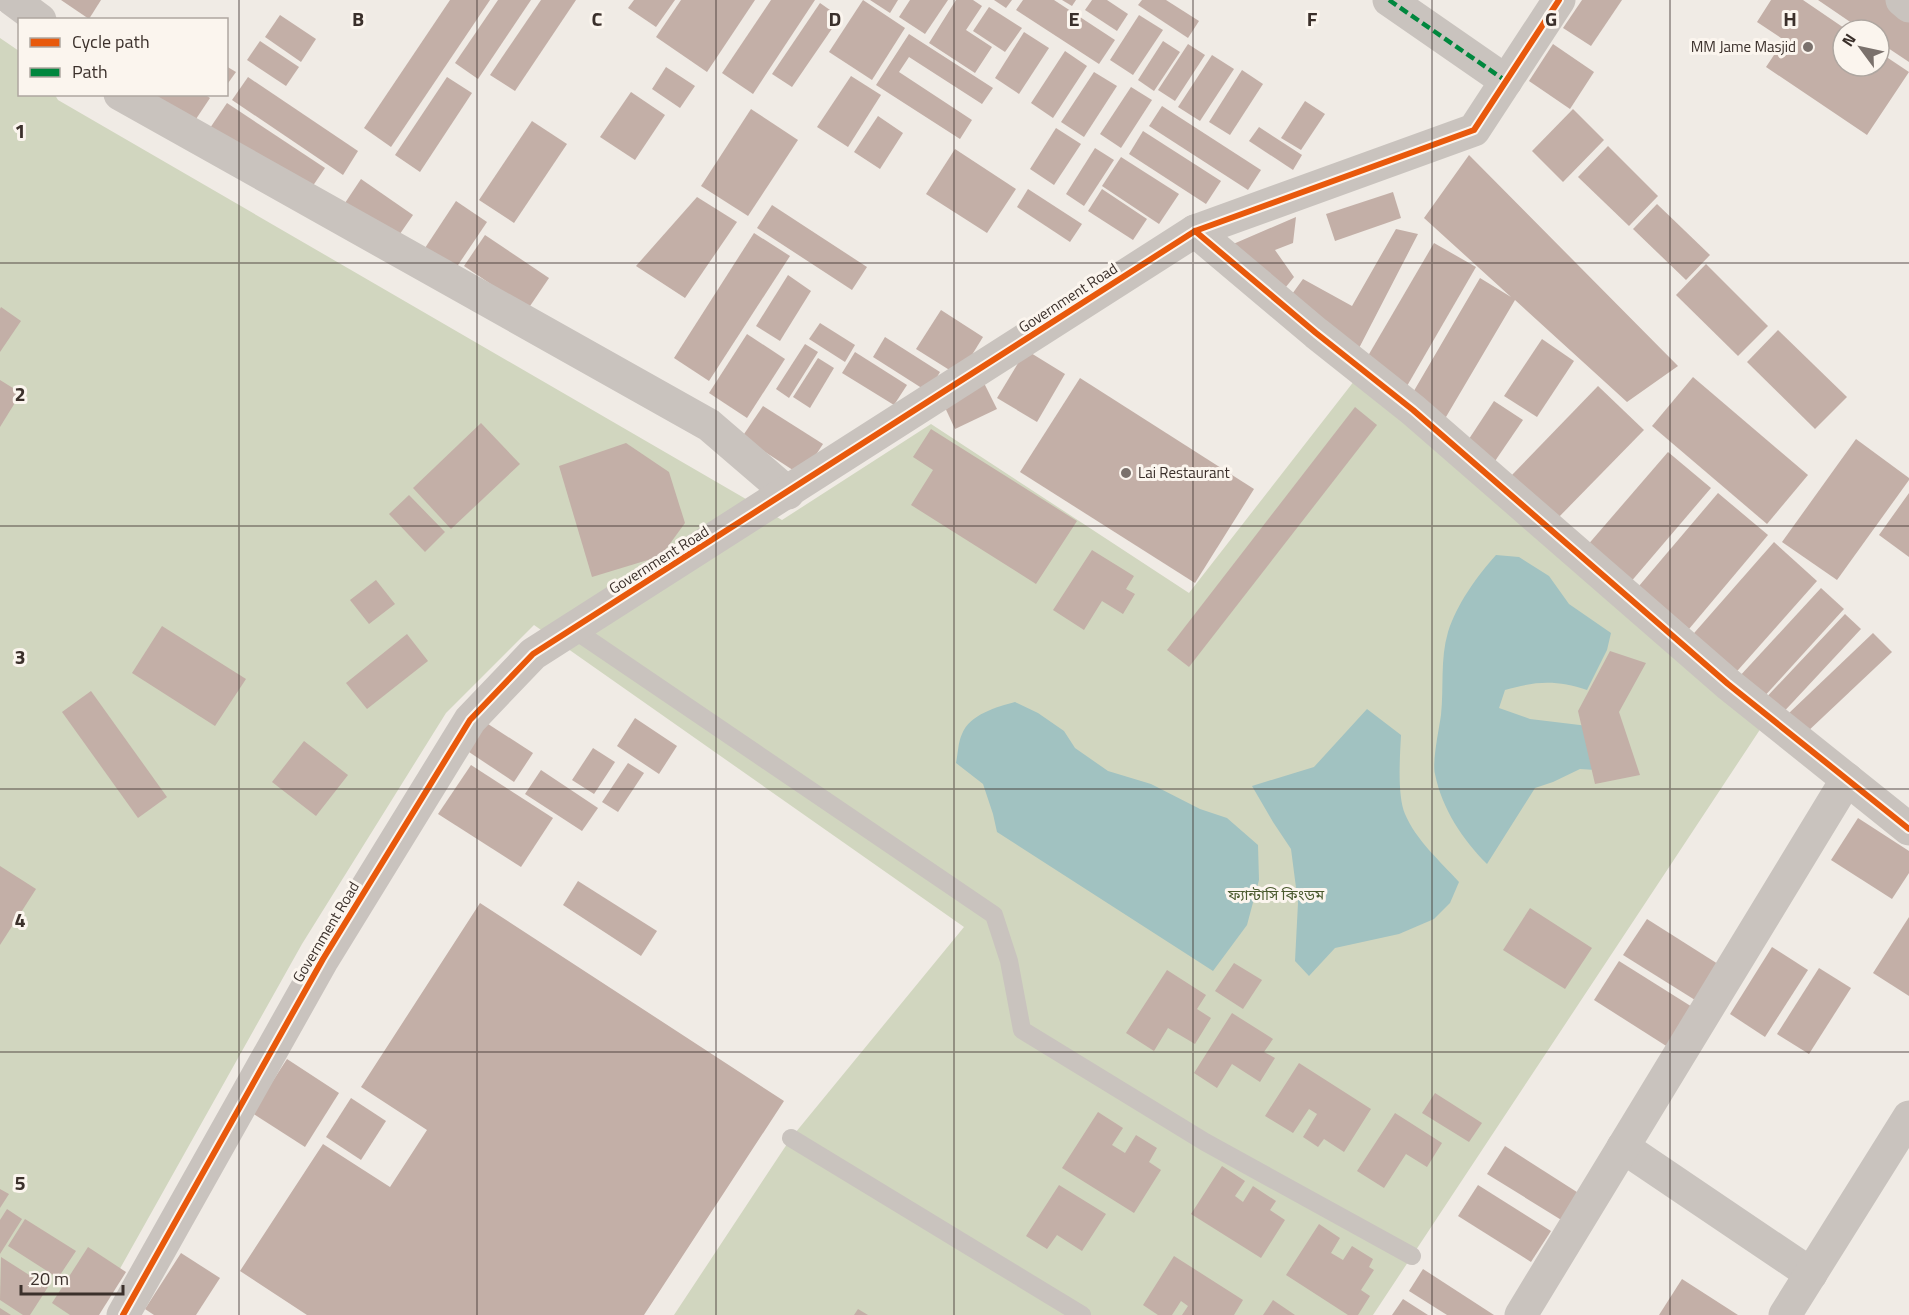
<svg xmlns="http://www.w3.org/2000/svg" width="1909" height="1315" font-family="'Titillium Web','Noto Sans Bengali',sans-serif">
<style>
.green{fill:#d1d6bf}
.water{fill:#a1c2c1}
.building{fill:#c3afa7}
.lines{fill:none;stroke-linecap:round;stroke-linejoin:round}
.lane{stroke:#c9c3be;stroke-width:18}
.street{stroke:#c9c3be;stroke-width:33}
.quiet{stroke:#00873e;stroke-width:4.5;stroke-dasharray:9 4.5;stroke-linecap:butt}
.cycleway-casing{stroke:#fbf5ee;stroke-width:10}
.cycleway{stroke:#e8590c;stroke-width:6}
.grid{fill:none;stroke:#3b302b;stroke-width:1.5;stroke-opacity:0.55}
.poi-dot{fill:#7a716c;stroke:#fbf5ee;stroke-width:2}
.labels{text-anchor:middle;stroke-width:6;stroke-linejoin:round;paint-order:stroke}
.poi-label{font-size:15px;fill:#3b302b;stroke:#fbf5ee;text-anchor:end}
.street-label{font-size:15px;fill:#3b302b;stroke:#fbf5ee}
.park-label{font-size:15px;fill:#4a5a2e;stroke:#fbf5ee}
.grid-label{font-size:20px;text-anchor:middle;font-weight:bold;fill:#3b302b;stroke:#fbf5ee;stroke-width:6;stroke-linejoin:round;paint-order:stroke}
</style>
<rect width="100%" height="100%" fill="#f0ebe5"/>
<path class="green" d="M0,38L19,51L20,94L55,95L58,100L782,520L931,424L1189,593L1358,376L1763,725L1373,1315H674L791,1138L964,927L534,625L446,713L302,944L94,1315H0Z"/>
<g class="water">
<path d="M1496,555L1519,557L1549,576L1569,604L1611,633L1607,650L1587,690C1557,680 1536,681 1505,690L1499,708L1530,719L1588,726L1596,770L1580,769L1553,782L1535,788L1487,864C1463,840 1442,809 1435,774C1432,762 1439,729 1441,715C1444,688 1440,659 1448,632C1457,604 1477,576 1496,555Z"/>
<path d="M1015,702L1038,713L1064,731L1075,748L1108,771L1151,784L1200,809L1227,818L1258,845L1259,880L1247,925L1213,971L997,832L993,814L983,784L956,763C958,754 958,742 962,734C970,714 997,707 1015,702Z"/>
<path d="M1367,709L1401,735C1400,756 1397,795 1405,814C1416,840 1440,861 1459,882L1450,903L1434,919L1399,934L1335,948L1309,976L1295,961L1298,903L1291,849L1273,822L1252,786L1314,767Z"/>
</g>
<g class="building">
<path d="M61,0H101L89,19Z"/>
<path d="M450,0H490L391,147L364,128Z"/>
<path d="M498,0H531L478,79L455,63Z"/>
<path d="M541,0H576L515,91L490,75Z"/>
<path d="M634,0H675L656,27L628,8Z"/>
<path d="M681,0H755L707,72L656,37Z"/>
<path d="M771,0H815L753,94L722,73Z"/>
<path d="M863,0L905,28L872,80L829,52Z"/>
<path d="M870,0H898L890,13Z"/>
<path d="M910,0H948L925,34L899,17Z"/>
<path d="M956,0H973L982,6L966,30L992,47L975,73L929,43Z"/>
<path d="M994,0H1012L1006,8Z"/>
<path d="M1023,0H1054L1115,40L1099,64L1016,10Z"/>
<path d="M1062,0H1076L1072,6Z"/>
<path d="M1092,0H1107L1128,14L1117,31L1085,10Z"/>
<path d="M1142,0H1166L1199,21L1188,38L1138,5Z"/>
<path d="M1582,0H1622L1591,46L1563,28Z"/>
<path d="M1771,0H1803L1847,30H1843V66H1879V52L1909,72L1867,135L1766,67L1784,40L1757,22Z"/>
<path d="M1818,0H1891L1909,12V62L1879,42V30H1862Z"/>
<path d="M820,3L840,17L792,87L772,74Z"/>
<path d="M989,7L1022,28L1005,52L973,31Z"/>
<path d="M280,15L316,39L301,62L265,37Z"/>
<path d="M1139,15L1163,30L1133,75L1110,60Z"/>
<path d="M1024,32L1049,48L1019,94L995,78Z"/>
<path d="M909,34L993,88L982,104L909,57L899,72L972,120L960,139L876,85Z"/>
<path d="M260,41L299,67L286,86L247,60Z"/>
<path d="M1163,41L1180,52L1154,91L1138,80Z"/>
<path d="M1188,44L1205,55L1175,101L1158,90Z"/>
<path d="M1553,44L1594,72L1570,109L1529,81Z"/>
<path d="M1065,51L1087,66L1053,118L1031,103Z"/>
<path d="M1212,55L1234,69L1200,121L1178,107Z"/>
<path d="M226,66L236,72L226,86Z"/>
<path d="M666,67L695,86L680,108L652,89Z"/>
<path d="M1242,70L1263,84L1230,135L1209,122Z"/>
<path d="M1094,72L1117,86L1084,137L1061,122Z"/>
<path d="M851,76L881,95L848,147L817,127Z"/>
<path d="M248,77L358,151L343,175L232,100Z"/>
<path d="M447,77L472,93L420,172L395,155Z"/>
<path d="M1131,87L1152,100L1121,148L1100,134Z"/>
<path d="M631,92L665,115L635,160L600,137Z"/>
<path d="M148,94H204L210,98L192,125Z"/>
<path d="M1305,101L1325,114L1301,150L1281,138Z"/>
<path d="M227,103L325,168L308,193L210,128Z"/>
<path d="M1162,106L1261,170L1248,190L1149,126Z"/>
<path d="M751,109L798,140L748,216L701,186Z"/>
<path d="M1573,109L1604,140L1563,182L1532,151Z"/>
<path d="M878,116L903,133L880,169L854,152Z"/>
<path d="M532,121L567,144L514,223L479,200Z"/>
<path d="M1259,127L1302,155L1293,170L1249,141Z"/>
<path d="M1056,128L1081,144L1054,185L1030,169Z"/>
<path d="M1143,131L1221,181L1206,204L1129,154Z"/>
<path d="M1608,146L1658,196L1629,226L1578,177Z"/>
<path d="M1095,148L1114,160L1084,206L1066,194Z"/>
<path d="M955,149L1016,189L987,233L926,194Z"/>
<path d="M1469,155L1678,366L1627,402L1515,300L1443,422L1408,401L1480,278L1511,297L1424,218Z"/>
<path d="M1121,157L1179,194L1159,224L1102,186Z"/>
<path d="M361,179L413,215L395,241L343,206Z"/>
<path d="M1028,189L1082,224L1070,242L1017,207Z"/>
<path d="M1102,189L1147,219L1133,240L1088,211Z"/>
<path d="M1393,192L1401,218L1335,241L1326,214Z"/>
<path d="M697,197L737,222L685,298L636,266Z"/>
<path d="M456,201L487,222L456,268L425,248Z"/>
<path d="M1657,204L1710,255L1686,280L1633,229Z"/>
<path d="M772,205L867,267L852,290L757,228Z"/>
<path d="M1296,217L1293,243L1275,250L1294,277L1281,293L1224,248Z"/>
<path d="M1396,229L1418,234L1357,352L1287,301L1303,279L1352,306Z"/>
<path d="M754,233L790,256L709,381L674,358Z"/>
<path d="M485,235L549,278L528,309L464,266Z"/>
<path d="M1434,243L1476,267L1407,386L1365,361Z"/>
<path d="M1706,264L1768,326L1738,356L1676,295Z"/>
<path d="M788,275L811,291L780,341L756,326Z"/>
<path d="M1,307L21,321L0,352V309Z"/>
<path d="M941,310L983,337L959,376L916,349Z"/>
<path d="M820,323L855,345L845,362L809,339Z"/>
<path d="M1778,330L1847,397L1815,429L1747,362Z"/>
<path d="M747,334L785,359L747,418L709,393Z"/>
<path d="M885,337L940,372L928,392L873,357Z"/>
<path d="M1542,339L1574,361L1537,417L1504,396Z"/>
<path d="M805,344L818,352L789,398L776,389Z"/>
<path d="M1026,350L1065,374L1037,422L997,398Z"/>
<path d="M855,352L907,385L894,405L842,373Z"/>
<path d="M818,358L834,368L810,408L793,397Z"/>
<path d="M1693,377L1808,475L1767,524L1652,426Z"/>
<path d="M1080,378L1254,489L1195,583L1020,472Z"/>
<path d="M0,380L21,393L0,427Z"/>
<path d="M983,381L997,409L955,429L942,401Z"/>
<path d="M1598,386L1644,430L1556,520L1511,476Z"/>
<path d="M1494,401L1523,420L1493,464L1465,445Z"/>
<path d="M763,406L823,444L802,476L742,437Z"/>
<path d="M1355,407L1377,425L1189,667L1167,650Z"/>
<path d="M481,423L520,464L451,529L413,488Z"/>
<path d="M931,429L1077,521L1036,584L911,505L933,470L913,457Z"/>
<path d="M1856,439L1909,478V480L1837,580L1782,542Z"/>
<path d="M626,443L669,472L685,523L661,556L592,577L559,466Z"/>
<path d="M1668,452L1711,488L1629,584L1586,547Z"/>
<path d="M1718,493L1768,535L1689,629L1639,586Z"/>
<path d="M1909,493V557L1879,535Z"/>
<path d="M409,495L445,532L425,552L389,514Z"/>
<path d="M1774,542L1817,581L1731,678L1688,640Z"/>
<path d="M1092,550L1134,576L1126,589L1135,594L1123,614L1102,601L1084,630L1053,610Z"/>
<path d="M376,580L395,604L369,624L350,600Z"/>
<path d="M1821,588L1844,609L1762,699L1738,678Z"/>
<path d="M1845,614L1861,629L1778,718L1761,703Z"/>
<path d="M162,626L246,679L215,726L132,673Z"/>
<path d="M1873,633L1892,652L1806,733L1788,714Z"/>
<path d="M407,634L428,661L367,709L346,683Z"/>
<path d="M1610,651L1646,663L1619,712L1640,775L1595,784L1578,711Z"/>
<path d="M91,691L167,797L138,818L62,712Z"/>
<path d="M635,718L677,746L659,774L617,746Z"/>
<path d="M485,722L533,753L514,782L466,750Z"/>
<path d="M304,741L348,775L316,816L272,782Z"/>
<path d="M593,748L615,762L594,794L572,780Z"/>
<path d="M628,763L644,773L618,812L602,802Z"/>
<path d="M471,765L553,818L521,867L438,814Z"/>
<path d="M541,770L598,808L582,831L525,794Z"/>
<path d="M1858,818L1909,851V873L1892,899L1831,860Z"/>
<path d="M0,866L36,889L0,945Z"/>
<path d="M578,881L657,931L641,956L563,905Z"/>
<path d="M480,903L784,1101L644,1315H307L240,1271L323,1144L390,1187L427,1130L361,1087Z"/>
<path d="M1530,908L1592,948L1565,989L1503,950Z"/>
<path d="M1909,917V996L1873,973Z"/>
<path d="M1647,919L1718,964L1695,1000L1623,955Z"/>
<path d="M1772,947L1808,970L1765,1037L1730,1014Z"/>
<path d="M1619,961L1697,1010L1671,1049L1594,1000Z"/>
<path d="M1234,963L1262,980L1243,1009L1215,991Z"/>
<path d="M1819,968L1851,988L1809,1054L1777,1034Z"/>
<path d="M1167,970L1206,995L1197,1009L1211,1018L1195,1044L1168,1028L1154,1051L1126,1033Z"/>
<path d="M1232,1013L1273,1039L1264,1052L1275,1058L1260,1082L1232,1064L1217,1088L1194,1073Z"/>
<path d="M287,1059L339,1093L305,1147L252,1113Z"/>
<path d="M1299,1063L1371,1109L1344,1152L1324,1139L1318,1147L1303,1137L1317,1114L1309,1109L1293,1133L1265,1116Z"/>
<path d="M1435,1093L1482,1123L1469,1142L1422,1113Z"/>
<path d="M351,1098L386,1121L361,1160L326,1137Z"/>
<path d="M1098,1112L1123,1128L1112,1145L1125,1153L1136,1135L1157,1148L1149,1162L1161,1170L1134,1213L1062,1168Z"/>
<path d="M1395,1113L1442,1143L1427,1167L1406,1154L1384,1188L1357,1171Z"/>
<path d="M1505,1146L1580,1194L1563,1221L1487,1174Z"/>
<path d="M1222,1166L1245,1181L1235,1196L1243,1202L1253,1186L1276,1201L1270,1210L1285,1220L1261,1258L1191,1214Z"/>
<path d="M1059,1185L1106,1214L1082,1251L1057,1235L1047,1249L1026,1236Z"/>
<path d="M1478,1185L1551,1231L1531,1262L1458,1216Z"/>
<path d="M0,1189L9,1194L0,1208Z"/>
<path d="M7,1209L22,1219L0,1254V1220Z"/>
<path d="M25,1219L76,1251L58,1278L8,1246Z"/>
<path d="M1319,1224L1340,1238L1331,1253L1343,1260L1352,1246L1373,1259L1369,1267L1374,1270L1361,1290L1370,1296L1358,1315H1348L1286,1275Z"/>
<path d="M88,1247L126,1272L99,1315H70L52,1303Z"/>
<path d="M181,1253L220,1278L196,1315H154L145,1309Z"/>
<path d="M1174,1256L1243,1300L1234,1315H1182L1188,1306L1181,1301L1172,1315H1158L1143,1305Z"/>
<path d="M1,1257L48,1287L30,1315H23L0,1300Z"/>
<path d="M1423,1269L1494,1315H1447L1409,1291Z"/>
<path d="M1682,1279L1738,1315H1659Z"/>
<path d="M1403,1299L1428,1315H1392Z"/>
<path d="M1273,1300L1295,1315H1263Z"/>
<path d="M0,1308L11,1315H0Z"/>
<path d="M858,1309L868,1315H854Z"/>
</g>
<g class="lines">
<g class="lane">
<path d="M573,629L994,915L1009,961L1022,1030L1205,1142L1412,1256"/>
<path d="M791,1138L1082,1315"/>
</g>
<g class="street">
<path d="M13,0L40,20"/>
<path d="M1389,0L1506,81"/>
<path d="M1902,0L1909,6"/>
<path d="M120,94L709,425L788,493"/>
<path d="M1195,231L1316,333L1413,410L1728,684L1909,829"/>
<path d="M1623,1147L1811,1274"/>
<path d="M123,1315L323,959L470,720L533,654L1195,231L1474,130L1559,0"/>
<path d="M1521,1315L1847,779"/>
<path d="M1785,1315L1909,1117"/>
</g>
<path class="quiet" d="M1389,0L1506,81"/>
<defs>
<g id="cycleway">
<path d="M1195,231L1316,333L1413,410L1728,684L1909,829"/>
<path d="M123,1315L323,959L470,720L533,654L1195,231L1474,130L1559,0"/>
</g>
</defs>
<use href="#cycleway" class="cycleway-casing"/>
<use href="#cycleway" class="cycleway"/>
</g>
<path class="grid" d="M239,0V1315M477,0V1315M716,0V1315M954,0V1315M1193,0V1315M1432,0V1315M1670,0V1315M0,263H1909M0,526H1909M0,789H1909M0,1052H1909"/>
<g class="poi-dot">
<circle cx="1808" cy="47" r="6"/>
<circle cx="1126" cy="473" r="6"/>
</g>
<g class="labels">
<g class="poi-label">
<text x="1796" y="52">MM Jame Masjid</text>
<text x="1138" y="478" text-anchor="start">Lai Restaurant</text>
</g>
<g class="street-label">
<text transform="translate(1068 298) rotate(-33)" y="5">Government Road</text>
<text transform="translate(659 560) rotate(-32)" y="5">Government Road</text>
<text transform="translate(326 932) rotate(-59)" y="5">Government Road</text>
</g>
<g class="park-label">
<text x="1276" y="900">ফ্যান্টাসি কিংডম</text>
</g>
</g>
<g class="grid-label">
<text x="358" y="26">B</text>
<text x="597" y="26">C</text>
<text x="835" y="26">D</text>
<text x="1074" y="26">E</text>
<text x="1312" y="26">F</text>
<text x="1551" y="26">G</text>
<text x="1790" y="26">H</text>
<text x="20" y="138">1</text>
<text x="20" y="401">2</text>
<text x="20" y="664">3</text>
<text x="20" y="927">4</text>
<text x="20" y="1190">5</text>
</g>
<rect x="18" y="18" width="210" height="78" fill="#fbf5ee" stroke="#aea6a0" stroke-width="1.5"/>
<rect x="30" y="38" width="30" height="9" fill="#e8590c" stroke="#aea6a0" stroke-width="1.5"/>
<text x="72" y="48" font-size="18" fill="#3b302b">Cycle path</text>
<rect x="30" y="68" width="30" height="9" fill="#00873e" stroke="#aea6a0" stroke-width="1.5"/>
<text x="72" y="78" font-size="18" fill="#3b302b">Path</text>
<g transform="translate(1861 48) rotate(303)"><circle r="28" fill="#fbf5ee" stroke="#aea6a0" stroke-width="1.5"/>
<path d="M0-4.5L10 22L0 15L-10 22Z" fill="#7a716c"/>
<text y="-9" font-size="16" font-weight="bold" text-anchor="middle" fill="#3b302b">N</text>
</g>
<path d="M21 1285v9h102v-9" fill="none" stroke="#3b302b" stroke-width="3"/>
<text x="30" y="1285" font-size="18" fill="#3b302b" stroke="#fbf5ee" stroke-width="4.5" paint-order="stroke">20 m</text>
</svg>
